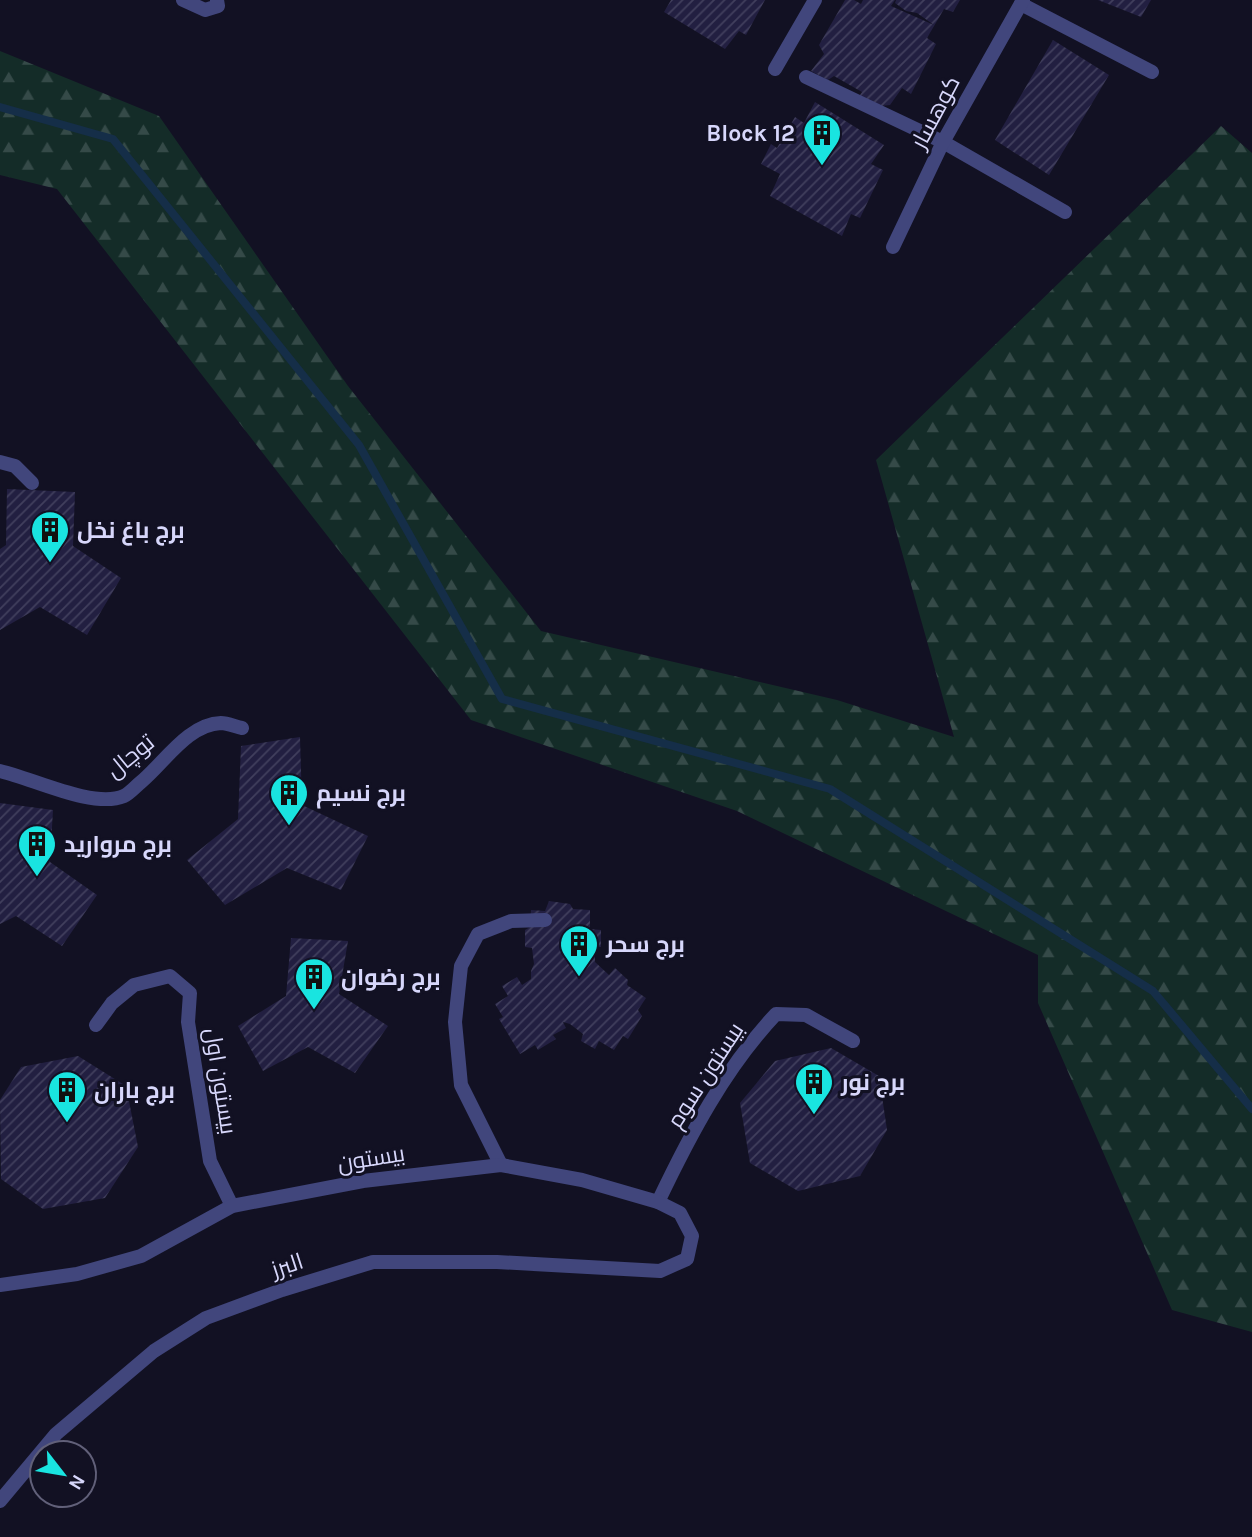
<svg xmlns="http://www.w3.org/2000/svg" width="1252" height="1537" font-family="Karla,Cairo,sans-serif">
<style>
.forest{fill:url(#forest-firs)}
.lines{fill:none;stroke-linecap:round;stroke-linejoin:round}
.stream{stroke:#152e48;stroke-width:8}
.building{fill:url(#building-hatch)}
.street{stroke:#41467c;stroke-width:14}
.labels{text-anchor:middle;stroke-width:6;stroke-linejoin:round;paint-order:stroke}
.street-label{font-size:23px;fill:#d7d7fb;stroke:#121123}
.poi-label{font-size:23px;font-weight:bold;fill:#d7d7fb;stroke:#121123;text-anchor:start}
</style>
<defs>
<pattern id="forest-firs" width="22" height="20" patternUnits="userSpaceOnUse" patternTransform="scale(1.75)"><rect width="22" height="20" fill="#142c28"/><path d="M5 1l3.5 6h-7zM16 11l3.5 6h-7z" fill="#354a48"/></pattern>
<pattern id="building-hatch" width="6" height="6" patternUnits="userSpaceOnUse" patternTransform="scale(1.75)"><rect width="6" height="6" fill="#221f41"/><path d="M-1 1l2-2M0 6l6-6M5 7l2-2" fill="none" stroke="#413f5d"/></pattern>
</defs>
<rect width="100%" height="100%" fill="#121123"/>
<path class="forest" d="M0,51L159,116L348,386L541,631L837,700L954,737L876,460L1221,126L1252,153V1332L1172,1310L1038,1003V955L737,811L471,720L57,189L0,175Z"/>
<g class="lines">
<path class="stream" d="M0,107L113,139L359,445L502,699L830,789L1153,991L1252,1109"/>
</g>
<g class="building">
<path d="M671,0H765L746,35L739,31L725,49L664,12Z"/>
<path d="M845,0H854L861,4L863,0H895L891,6L934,25L917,13L906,11L895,3L896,0H960L953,12L944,9L927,38L936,44L911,94L902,88L890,105L873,107L858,98L862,92L834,76L828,80L811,71L824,54L819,45Z"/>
<path d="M1098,0H1151L1141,17Z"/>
<path d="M1053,40L1109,75L1049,175L995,140Z"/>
<path d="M815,102L884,145L871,164L883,170L860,218L851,214L842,236L770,196L780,174L761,164L771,144L777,148L795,117L804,123Z"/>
<path d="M7,489L75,492L73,546L121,578L87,635L40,607L0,630V549L6,545Z"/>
<path d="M300,737L302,805L368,836L341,890L287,868L225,905L187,860L238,819L241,746Z"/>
<path d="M0,803L53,810L50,862L97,895L62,946L16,916L0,924Z"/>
<path d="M549,901L570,904L573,909L590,910V929L601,930V947H595V962L609,975L615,968L628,980L627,985L646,998L638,1010L642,1016L628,1039L623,1036L614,1050L599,1041L595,1049L581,1041L583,1034L570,1024L563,1022L566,1028L553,1035L556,1039L538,1050L535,1045L520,1054L499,1019L503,1017L495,1004L508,996L502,986L517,977L522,985L531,979V971L534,964L532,948L525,947V930L530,927L531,910L545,911Z"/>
<path d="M291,938L348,941L339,994L388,1026L355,1073L308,1047L263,1071L238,1026L286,996Z"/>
<path d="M831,1048L879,1076L887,1130L860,1176L798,1191L750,1163L740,1103L775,1061Z"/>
<path d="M78,1056L126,1086L138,1147L105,1198L43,1209L1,1179L0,1100L21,1067Z"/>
</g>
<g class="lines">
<g class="street">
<path d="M183,0L205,10L218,6L217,0"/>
<path d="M1021,4L1152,72"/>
<path d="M775,69L815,0"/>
<path d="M806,77L943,142L1065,212"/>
<path d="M893,247L943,142L1023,0"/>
<path d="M0,462L15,466L32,483"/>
<path d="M0,771C32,778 93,809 124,796C130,793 136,786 141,782C164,763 188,724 221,723C228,723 236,727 242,728"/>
<path d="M96,1025L112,1003L134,985L170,976L190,993L188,1022L210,1161L232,1206"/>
<path d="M501,1165L461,1085L455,1022L461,966L478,934L511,921L545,920"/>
<path d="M658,1202C690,1135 725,1068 776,1014L806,1015L853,1041"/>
<path d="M0,1285L77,1274L141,1256L232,1206L363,1181L501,1165L582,1180L658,1202L680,1213L692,1236L687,1259L660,1271L497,1262H373L282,1290L206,1318L154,1351L56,1434L0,1501"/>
</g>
</g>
<defs>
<symbol id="building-pin" viewBox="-11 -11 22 30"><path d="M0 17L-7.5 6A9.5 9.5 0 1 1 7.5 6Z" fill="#19e4e0" stroke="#121123"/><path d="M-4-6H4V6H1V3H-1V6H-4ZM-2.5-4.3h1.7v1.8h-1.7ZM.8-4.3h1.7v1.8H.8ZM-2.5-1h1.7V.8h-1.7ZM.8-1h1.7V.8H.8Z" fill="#111"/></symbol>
</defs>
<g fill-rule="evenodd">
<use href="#building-pin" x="800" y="111" width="44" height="60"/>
<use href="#building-pin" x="28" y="508" width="44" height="60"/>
<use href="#building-pin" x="267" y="771" width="44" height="60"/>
<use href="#building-pin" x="15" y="822" width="44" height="60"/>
<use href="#building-pin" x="557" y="922" width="44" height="60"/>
<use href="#building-pin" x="292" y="955" width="44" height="60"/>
<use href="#building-pin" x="792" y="1060" width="44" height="60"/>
<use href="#building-pin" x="45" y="1068" width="44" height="60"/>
</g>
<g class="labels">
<g class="street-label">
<text transform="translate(935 112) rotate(-62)" y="8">کوهسار</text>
<text transform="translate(130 756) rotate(-39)" y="8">توچال</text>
<text transform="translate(705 1075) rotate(-57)" y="8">بیستون سوم</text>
<text transform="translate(221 1081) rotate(81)" y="8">بیستون اول</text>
<text transform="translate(371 1158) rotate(-9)" y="8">بیستون</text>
<text transform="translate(287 1265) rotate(-18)" y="8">البرز</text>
</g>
<g class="poi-label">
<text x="795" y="141" text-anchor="end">Block 12</text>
<text x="77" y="538">برج باغ نخل</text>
<text x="316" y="801">برج نسیم</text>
<text x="64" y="852">برج مروارید</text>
<text x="606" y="952">برج سحر</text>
<text x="341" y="985">برج رضوان</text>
<text x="841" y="1090">برج نور</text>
<text x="94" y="1098">برج باران</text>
</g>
</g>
<g transform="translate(63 1474) rotate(121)"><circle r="33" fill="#121123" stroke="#616079" stroke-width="2"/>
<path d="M0-5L12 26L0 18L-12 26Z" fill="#19e4e0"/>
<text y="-10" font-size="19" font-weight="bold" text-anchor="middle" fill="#d7d7fb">N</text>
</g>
</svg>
